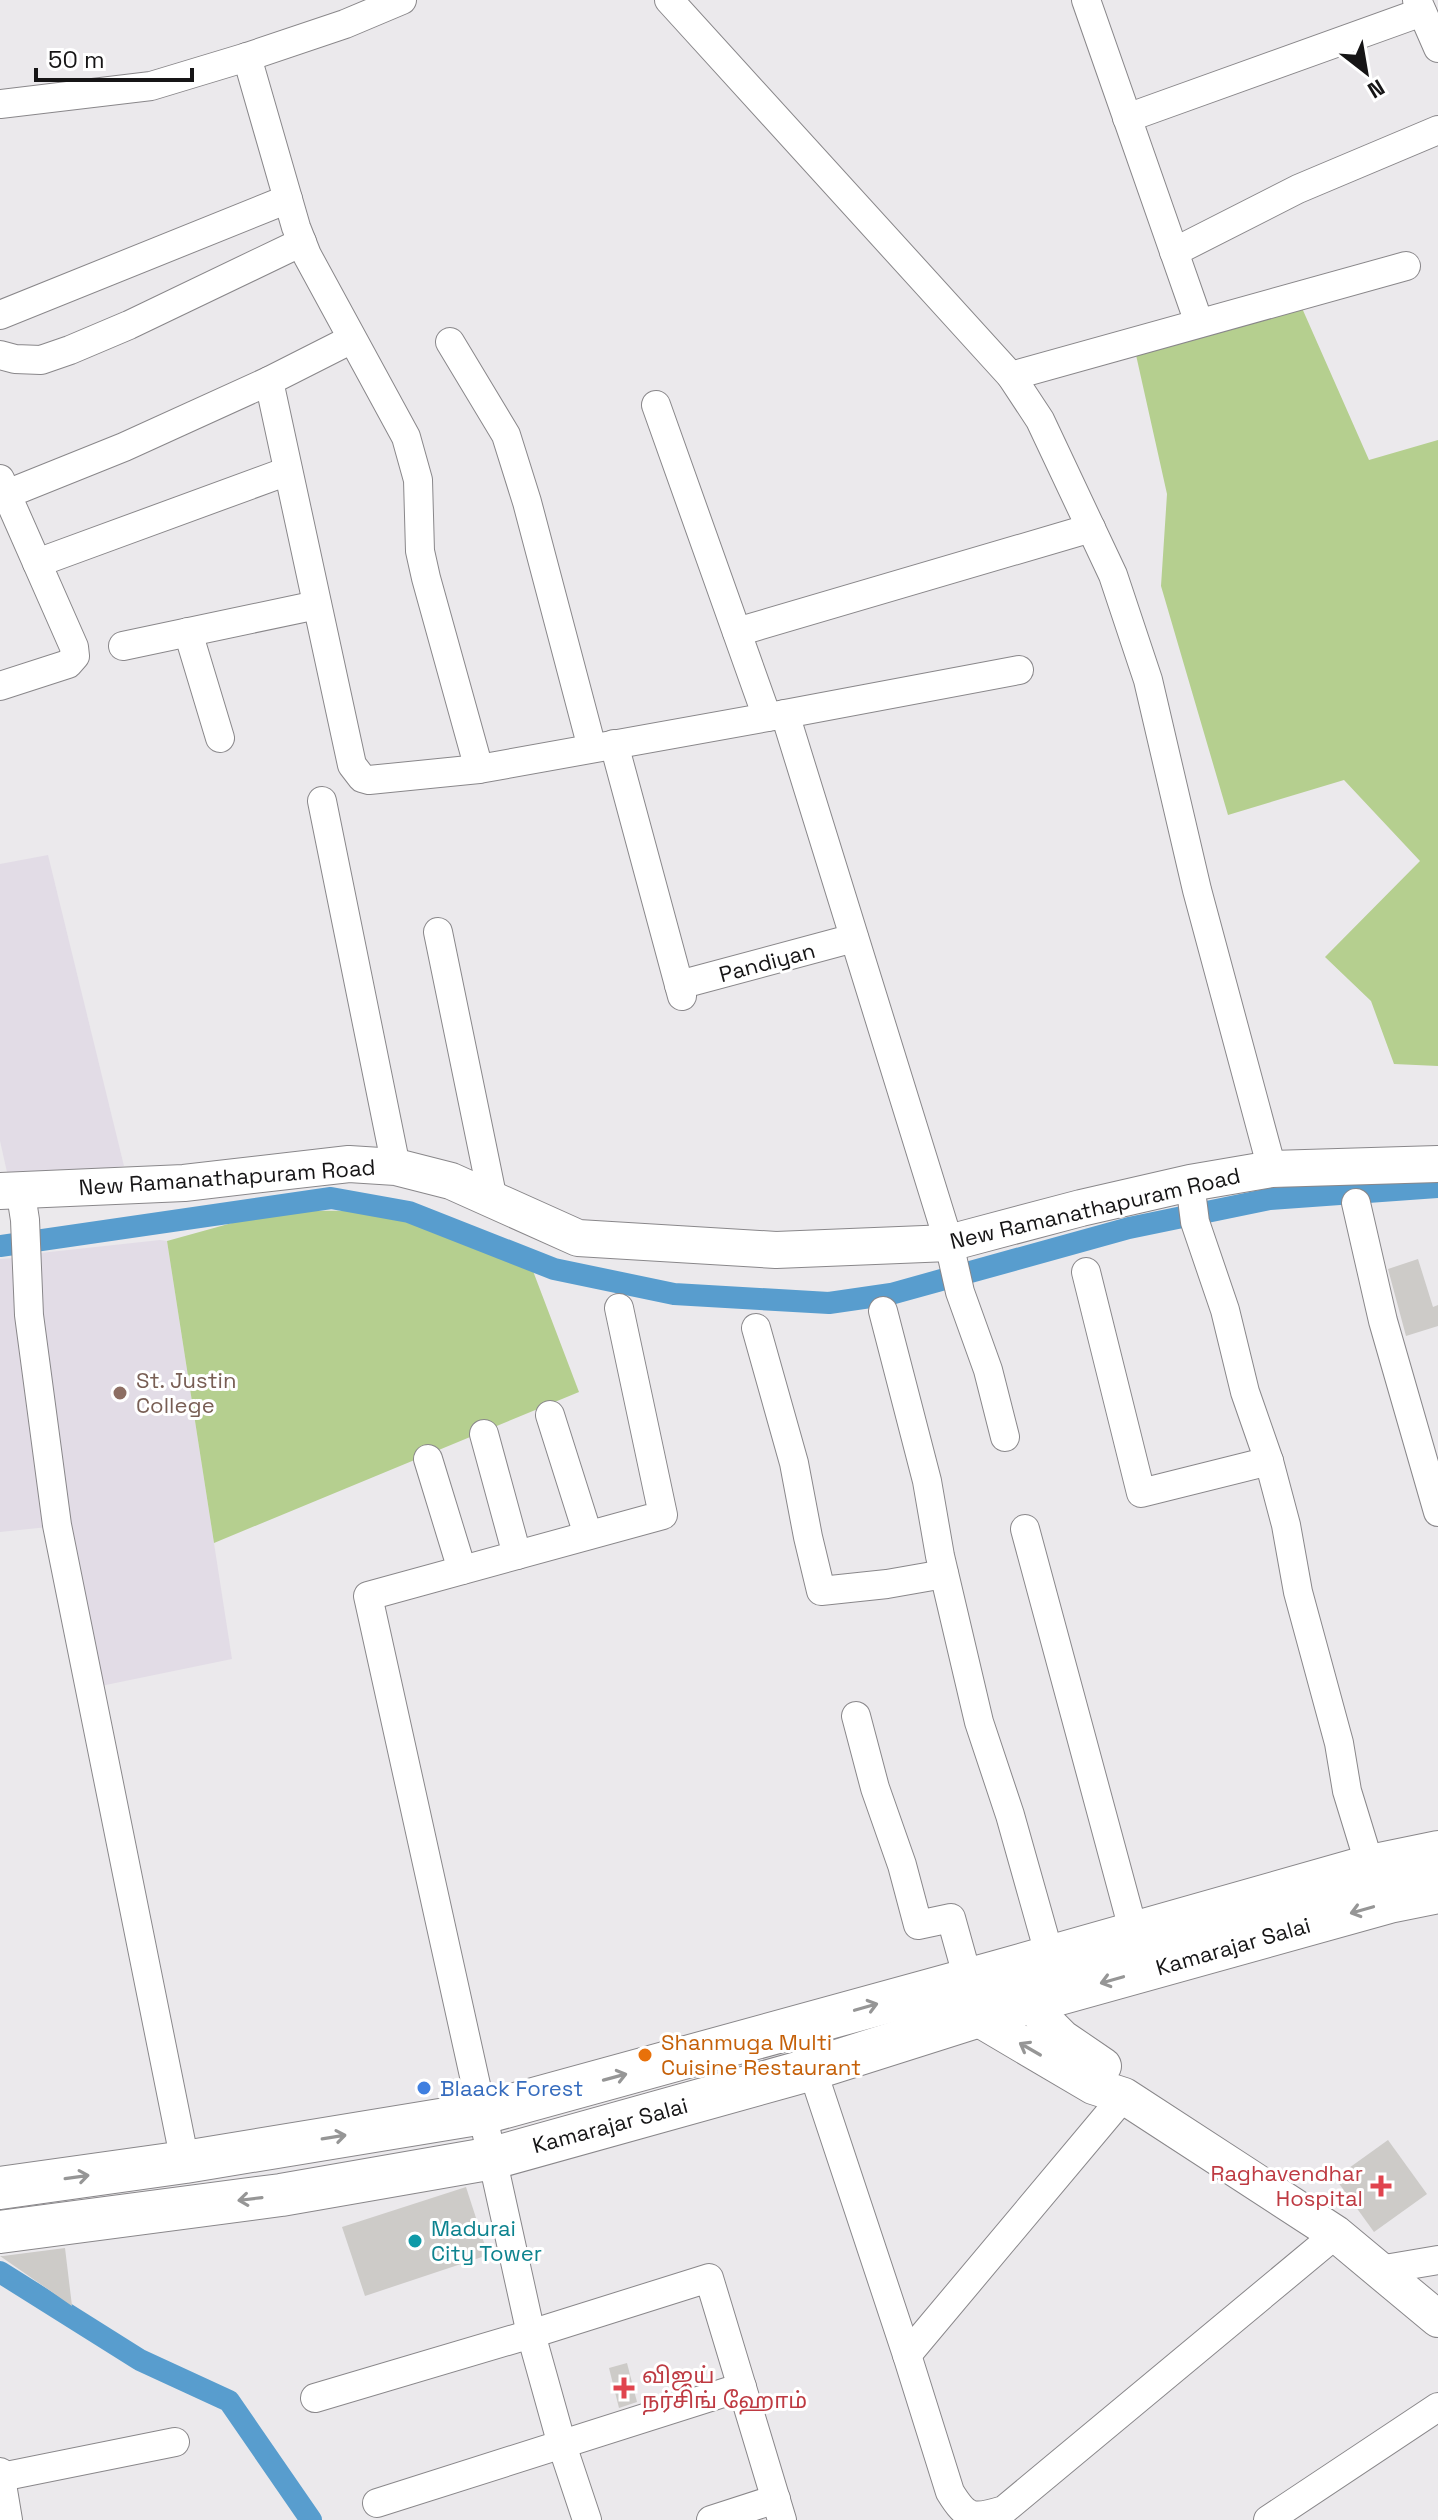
<svg xmlns="http://www.w3.org/2000/svg" width="1438" height="2520" font-family="'Space Grotesk','Noto Sans Tamil',sans-serif">
<style>
.built{fill:#e2dce6}
.green{fill:#b5cf8f}
.lines{fill:none;stroke-linecap:round;stroke-linejoin:round}
.canal{stroke:#589dce;stroke-width:22}
.building{fill:#cdcbc8}
.minor-casing{stroke:#89878a;stroke-width:30}
.major-casing{stroke:#89878a;stroke-width:38}
.highway-casing{stroke:#89878a;stroke-width:44}
.minor{stroke:#fff;stroke-width:28}
.major{stroke:#fff;stroke-width:36}
.highway{stroke:#fff;stroke-width:42}
.oneway{stroke:#969696}
.education-dot{fill:#8d6e63;stroke:#fff;stroke-width:3}
.food-dot{fill:#e8710a;stroke:#fff;stroke-width:3}
.shop-dot{fill:#3f7fe0;stroke:#fff;stroke-width:3}
.health-dot{fill:#e0444e;stroke:#fff;stroke-width:3}
.culture-dot{fill:#0f9aa8;stroke:#fff;stroke-width:3}
.labels{text-anchor:middle;stroke-width:6;stroke-linejoin:round;paint-order:stroke}
.street-label{font-size:22px;fill:#161516;stroke:#fff}
.education-label{font-size:22px;fill:#785e54;stroke:#fff;text-anchor:start}
.food-label{font-size:22px;fill:#c56008;stroke:#fff;text-anchor:start}
.shop-label{font-size:22px;fill:#366cbe;stroke:#fff;text-anchor:start}
.health-label{font-size:22px;fill:#be3a42;stroke:#fff;text-anchor:end}
.culture-label{font-size:22px;fill:#0d838f;stroke:#fff;text-anchor:start}
</style>
<rect width="100%" height="100%" fill="#ebe9ec"/>
<g class="built">
<path d="M48,855L124,1166L9,1181L0,1141V864Z"/>
<path d="M160,1240L167,1241L232,1659L96,1687L67,1532L31,1254Z"/>
<path d="M14,1258L48,1527L0,1532V1259Z"/>
</g>
<g class="green">
<path d="M1298,299L1369,460L1438,440V1066L1394,1064L1371,1001L1325,957L1420,861L1344,780L1228,815L1161,586L1167,494L1134,346Z"/>
<path d="M298,1211C329,1211 363,1209 392,1217C441,1229 487,1252 533,1271L579,1392L214,1543L167,1241L250,1218Z"/>
</g>
<g class="lines">
<g class="canal">
<path d="M0,1246L331,1198L409,1212L554,1269L674,1294L829,1303L891,1294L1129,1228L1270,1199L1438,1187"/>
<path d="M0,2272L140,2360L229,2401L311,2520"/>
</g>
</g>
<g class="building">
<path d="M1418,1259L1433,1307L1438,1305V1326L1406,1336L1388,1269Z"/>
<path d="M1388,2140L1427,2194L1374,2232L1335,2178Z"/>
<path d="M466,2187L488,2255L365,2296L342,2227Z"/>
<path d="M65,2248L72,2306L0,2256H3Z"/>
<path d="M627,2363L637,2402L619,2408L609,2368Z"/>
</g>
<g class="lines">
<defs>
<g id="minor">
<path d="M669,0L1011,376L1040,420L1113,575L1148,680L1197,890L1272,1169"/>
<path d="M1086,0L1199,323"/>
<path d="M1417,0L1438,48"/>
<path d="M247,57L296,227L307,255L406,437L418,480L420,551L426,578L479,769L785,714L949,1243L960,1292L988,1370L1005,1437"/>
<path d="M0,104L151,86L247,57L345,24L402,0"/>
<path d="M1127,118L1422,12"/>
<path d="M1174,252L1298,189L1438,130"/>
<path d="M0,315L288,199"/>
<path d="M352,339L269,381L352,765L362,778L369,780L479,769"/>
<path d="M450,342L506,435L527,502L592,748"/>
<path d="M0,355L15,359L41,360L70,350L129,325L302,242"/>
<path d="M1011,376L1406,266"/>
<path d="M656,405L767,717"/>
<path d="M7,494L124,447L269,381"/>
<path d="M37,563L288,471"/>
<path d="M188,632L220,738"/>
<path d="M737,632L1091,528"/>
<path d="M123,646L317,605"/>
<path d="M0,686L68,664L75,656L74,647L0,479"/>
<path d="M785,714L1019,670"/>
<path d="M614,744L682,996"/>
<path d="M322,801L396,1167"/>
<path d="M438,932L493,1200"/>
<path d="M679,985L854,938"/>
<path d="M1190,1183L1195,1222L1225,1310L1245,1392L1269,1461L1286,1525L1298,1592L1339,1743L1347,1791L1370,1866"/>
<path d="M20,1188L25,1220L29,1315L57,1525L185,2162"/>
<path d="M1356,1203L1383,1321L1438,1512"/>
<path d="M1086,1272L1141,1493L1269,1461"/>
<path d="M883,1311L927,1481L940,1556L979,1722L1010,1815L1050,1957L1045,1971"/>
<path d="M756,1328L794,1463L808,1537L821,1591L887,1584L944,1574"/>
<path d="M550,1415L588,1535"/>
<path d="M484,1434L517,1555"/>
<path d="M428,1459L462,1570"/>
<path d="M1025,1529L1134,1933"/>
<path d="M856,1716L875,1788L902,1865L918,1925L951,1918L968,1979"/>
<path d="M807,2054L907,2355L950,2492C967,2520 974,2519 1004,2510L1336,2234"/>
<path d="M1379,2270L1438,2260"/>
<path d="M907,2355L1124,2096"/>
<path d="M315,2398L531,2334L709,2278L782,2520"/>
<path d="M0,2472L8,2520"/>
<path d="M1,2477L175,2442"/>
<path d="M377,2503L742,2387"/>
<path d="M587,2520L562,2445L531,2334L368,1596L663,1515L619,1308"/>
<path d="M711,2520L776,2499"/>
<path d="M1268,2520L1438,2407"/>
</g>
<g id="major">
<path d="M0,1191L184,1183L349,1164L396,1167L451,1181L578,1238L776,1250L949,1243L1081,1208L1190,1183L1272,1169L1438,1164"/>
<path d="M1011,1984L1033,2001L1044,2020L1062,2038L1103,2066"/>
<path d="M968,1998L976,2017L1093,2086L1124,2096L1336,2234L1438,2319"/>
</g>
<g id="highway">
<path d="M0,2188L185,2162L483,2113L996,1972L1370,1866L1438,1852"/>
<path d="M0,2232L281,2195L493,2158L812,2069L976,2017L1389,1902L1438,1892"/>
</g>
</defs>
<use href="#minor" class="minor-casing"/>
<use href="#major" class="major-casing"/>
<use href="#highway" class="highway-casing"/>
<use href="#minor" class="minor"/>
<use href="#major" class="major"/>
<use href="#highway" class="highway"/>
</g>
<defs><path id="oneway-shaft" d="M-6 0H5M1.5-3L5.5 0L1.5 3" fill="none" stroke-width="1.6" stroke-linecap="round" stroke-linejoin="round" transform="scale(2)"/></defs>
<g class="oneway">
<use href="#oneway-shaft" transform="translate(1362 1910) rotate(164)"/>
<use href="#oneway-shaft" transform="translate(1112 1980) rotate(164)"/>
<use href="#oneway-shaft" transform="translate(866 2007) rotate(-16)"/>
<use href="#oneway-shaft" transform="translate(1030 2049) rotate(-150)"/>
<use href="#oneway-shaft" transform="translate(615 2077) rotate(-15)"/>
<use href="#oneway-shaft" transform="translate(334 2137) rotate(-9)"/>
<use href="#oneway-shaft" transform="translate(77 2177) rotate(-8)"/>
<use href="#oneway-shaft" transform="translate(250 2199) rotate(173)"/>
</g>
<circle class="education-dot" cx="120" cy="1393" r="8"/>
<circle class="food-dot" cx="645" cy="2055" r="8"/>
<circle class="shop-dot" cx="424" cy="2088" r="8"/>
<g class="health-dot">
<path d="M1377 2174h8v8h8v8h-8v8h-8v-8h-8v-8h8z"/>
<path d="M620 2376h8v8h8v8h-8v8h-8v-8h-8v-8h8z"/>
</g>
<circle class="culture-dot" cx="415" cy="2241" r="8"/>
<g class="labels">
<g class="street-label">
<text transform="translate(767 962) rotate(-15)" y="8">Pandiyan</text>
<text transform="translate(227 1177) rotate(-4)" y="8">New Ramanathapuram Road</text>
<text transform="translate(1095 1208) rotate(-13)" y="8">New Ramanathapuram Road</text>
<text transform="translate(1233 1946) rotate(-16)" y="8">Kamarajar Salai</text>
<text transform="translate(610 2125) rotate(-15)" y="8">Kamarajar Salai</text>
</g>
<g class="education-label">
<text x="136" y="1388">St. Justin<tspan x="136" dy="25">College</tspan></text>
</g>
<g class="food-label">
<text x="661" y="2050">Shanmuga Multi<tspan x="661" dy="25">Cuisine Restaurant</tspan></text>
</g>
<g class="shop-label">
<text x="440" y="2096">Blaack Forest</text>
</g>
<g class="health-label">
<text x="1363" y="2181">Raghavendhar<tspan x="1363" dy="25">Hospital</tspan></text>
<text x="642" y="2383" text-anchor="start">விஜய்<tspan x="642" dy="25">நர்சிங் ஹோம்</tspan></text>
</g>
<g class="culture-label">
<text x="431" y="2236">Madurai<tspan x="431" dy="25">City Tower</tspan></text>
</g>
</g>
<g transform="translate(1366 72) rotate(149)" stroke="#ffffff" stroke-width="6" paint-order="stroke">
<path d="M0-6L14 30L0 20L-14 30Z" fill="#161516"/>
<text y="-12" font-size="22" font-weight="bold" text-anchor="middle" fill="#161516">N</text>
</g>
<path d="M36 68v12h156v-12" fill="none" stroke="#161516" stroke-width="4"/>
<text x="48" y="68" font-size="24" fill="#161516" stroke="#ffffff" stroke-width="6" paint-order="stroke">50 m</text>
</svg>
